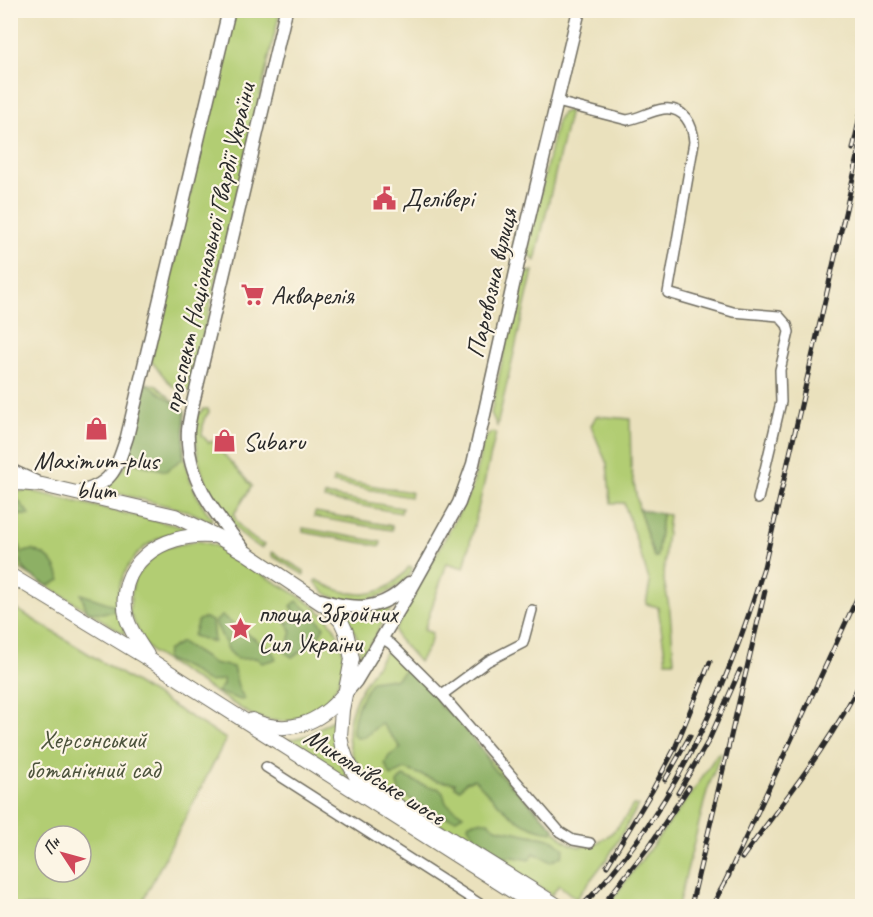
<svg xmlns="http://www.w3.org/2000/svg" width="873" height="917" font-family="Caveat,sans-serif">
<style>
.green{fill:#b2cd73;stroke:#6e7c4f;stroke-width:1.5;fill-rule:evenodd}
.forest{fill:#8db065;stroke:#5c6e48;stroke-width:1.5}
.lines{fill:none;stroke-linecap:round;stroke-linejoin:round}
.street-casing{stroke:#6e6b5e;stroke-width:12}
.secondary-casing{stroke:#6e6b5e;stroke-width:15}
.primary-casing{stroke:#6e6b5e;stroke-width:16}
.street{stroke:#fff;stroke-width:9}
.secondary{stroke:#fff;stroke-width:12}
.primary{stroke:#fff;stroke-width:14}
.rail-casing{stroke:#2b2b2b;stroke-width:5}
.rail{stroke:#fcf5e5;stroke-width:3;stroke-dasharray:9;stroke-linecap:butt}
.labels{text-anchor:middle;stroke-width:4.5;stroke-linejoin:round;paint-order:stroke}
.poi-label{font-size:26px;fill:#2b2b2b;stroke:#fcf5e5;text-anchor:start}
.street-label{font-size:26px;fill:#2b2b2b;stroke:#fcf5e5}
.park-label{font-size:26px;fill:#4d543d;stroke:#fcf5e5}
</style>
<rect width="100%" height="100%" fill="#fcf5e5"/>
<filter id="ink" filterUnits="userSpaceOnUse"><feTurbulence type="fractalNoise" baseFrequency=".0167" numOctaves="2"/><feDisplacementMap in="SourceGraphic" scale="12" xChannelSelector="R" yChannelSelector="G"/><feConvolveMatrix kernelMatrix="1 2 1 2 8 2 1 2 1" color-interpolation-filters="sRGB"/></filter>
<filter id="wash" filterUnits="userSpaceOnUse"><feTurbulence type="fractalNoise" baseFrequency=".008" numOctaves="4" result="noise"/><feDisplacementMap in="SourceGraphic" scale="24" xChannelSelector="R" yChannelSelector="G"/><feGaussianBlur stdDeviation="1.35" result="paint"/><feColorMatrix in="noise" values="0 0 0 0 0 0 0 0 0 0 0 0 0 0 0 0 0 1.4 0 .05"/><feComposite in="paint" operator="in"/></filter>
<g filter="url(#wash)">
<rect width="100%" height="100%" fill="#eae1bd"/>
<g class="green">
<path d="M233,11H280L190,391L173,387L151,361Z"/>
<path d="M570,110L535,261L527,252L557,121L562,113Z"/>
<path d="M533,271L497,426L491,413L519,281L524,274Z"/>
<path d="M146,383L157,386L185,411C181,455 185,483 212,519L210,521L188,511L104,490L124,467L131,448Z"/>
<path d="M204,409H208L209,412L204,419L202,435L209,443L212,441L252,486L234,514C236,526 252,539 264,545L261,548C238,539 209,495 202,472C196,453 195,435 196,416Z"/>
<path d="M596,416L630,419L631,468L639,509L654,557H657L662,514L669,515L665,550L664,581L670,611L674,661H666L658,607L646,604L650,583L624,503H611L607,464L591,426Z"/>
<path d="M493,432L496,433L464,568L447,563L424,630L432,633L430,644L419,662L397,637L395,630L472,489L483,441L488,435Z"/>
<path d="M334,479L411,492L410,497L333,483Z"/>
<path d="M27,490L186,528C176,534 162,535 152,542C133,553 118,578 117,600C117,611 121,622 125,632L124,634L11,563L10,494Z"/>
<path d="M325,495L402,508L401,513L324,499Z"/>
<path d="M315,512L392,526V530L314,517Z"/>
<path d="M303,528L381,542L380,546L303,532Z"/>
<path d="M197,541C204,542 212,544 219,547C232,554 245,564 258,572C282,587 325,606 337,633C346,652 345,671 335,689C315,723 282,729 248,713L153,653L144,644L129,611L134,578L160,549Z"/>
<path d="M272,552L304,571V575L272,556Z"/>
<path d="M409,567H412V571C394,601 334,615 315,581L317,580C350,600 384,601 409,567Z"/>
<path d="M10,605L226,739L140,906H11ZM45,836H81V872H45Z"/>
<path d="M390,606L392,607L360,662C361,645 356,630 345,616L347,612L365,613Z"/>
<path d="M389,647L432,688L485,754L554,828C580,868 617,835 633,805L638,806L609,856L576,899L559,885L552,895L371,782C324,735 359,690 389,647Z"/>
<path d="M335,718C332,742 339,762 351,783L284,741L309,735Z"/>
<path d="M721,752L707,791L678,906H607L696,787L717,754Z"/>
</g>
<g class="forest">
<path d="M146,383L185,411L183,458L166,471L126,461Z"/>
<path d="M17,499L30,515H21L12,519L11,523V501Z"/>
<path d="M639,509L662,514L657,557H654Z"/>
<path d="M11,535L17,540L21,549L11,563Z"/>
<path d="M32,550C47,554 57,563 60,580L48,586C35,578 18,571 21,553Z"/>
<path d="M81,594L114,605V611L102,613L87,611Z"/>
<path d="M297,601L315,616L324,627L316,641L292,657L286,653L292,631L286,623L299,619L291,606Z"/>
<path d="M222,616L273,652L276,659L262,663L256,658L237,659L229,651L215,622Z"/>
<path d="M205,618L212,621L214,642L193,636L198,620Z"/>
<path d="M181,642L213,663L233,667L239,690L245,699L241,700L217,692L223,685V679C203,686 204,678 189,669C182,665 173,663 166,659L167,651Z"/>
<path d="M415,670L432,688L440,707L455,716L485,754L490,765L554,828L553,832C517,829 498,803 474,779L466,782L460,789L455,787V783L438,781L405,769L391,776L385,764L389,756L401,748L381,723L365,737L357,738L353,734C353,715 361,696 372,681L385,679L395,680L404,671Z"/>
<path d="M403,776L428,787L438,788L443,793L446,803L463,815L456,819L433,814L399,791L397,783Z"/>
<path d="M479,821L488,822L496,828L554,840L564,849L562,856L551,862L534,853L529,860L514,857L498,858L480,845L468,826L469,823Z"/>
</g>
</g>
<g filter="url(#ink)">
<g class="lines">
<defs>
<g id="street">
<path d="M557,102L627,120C640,118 650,111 663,109C684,106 693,125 694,142L668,293L733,312L779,316L787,325L789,332L780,370L781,402L758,499"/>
<path d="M382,638L391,644L442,695L560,832L573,840L590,843"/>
<path d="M442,695L488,661L523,643L532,610"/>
<path d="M266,767L483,906"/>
</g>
<g id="secondary">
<path d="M10,470L36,482"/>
<path d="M76,493C112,485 116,470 127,437L229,10"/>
<path d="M244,550C216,515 185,478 188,430C189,421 191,412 193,403L286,10"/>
<path d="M321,600C356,611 383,611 409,583"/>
<path d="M345,694L356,681L406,598L459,503L473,464L518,263L579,10"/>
</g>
<g id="primary">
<path d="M10,485L19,483L42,485L175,516L218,537L246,553L330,609L341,621L346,632L352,659L342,710L340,736L342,746L346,758L357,778L380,795L558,906"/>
<path d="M10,575L150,660L195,689"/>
<path d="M147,655C140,644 131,632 127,619C113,564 163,532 211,536"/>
<path d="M190,686L536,906"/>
<path d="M252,720C287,736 319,724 343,695"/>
</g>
</defs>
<use href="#street" class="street-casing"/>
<use href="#secondary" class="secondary-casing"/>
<use href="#primary" class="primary-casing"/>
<use href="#street" class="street"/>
<use href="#secondary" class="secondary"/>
<use href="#primary" class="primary"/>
<defs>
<g id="rail">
<path d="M853,149L862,106"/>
<path d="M665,780L690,736"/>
<path d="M678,793L709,740L740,670"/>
<path d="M742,858C784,800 831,744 862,679"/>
<path d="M607,866L652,791L675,748L710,662"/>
<path d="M725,882L860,592"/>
<path d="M582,906C673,814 727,689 764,567L862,139"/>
<path d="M602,906L650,845L689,787"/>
<path d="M691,906L765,591"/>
<path d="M712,906L729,875"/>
</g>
</defs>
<use href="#rail" class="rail-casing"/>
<use href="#rail" class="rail"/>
</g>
</g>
<defs>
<symbol id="civic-bare" viewBox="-9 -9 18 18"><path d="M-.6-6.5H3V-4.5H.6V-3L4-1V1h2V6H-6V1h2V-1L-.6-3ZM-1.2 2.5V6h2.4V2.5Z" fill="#d1495b" stroke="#fcf5e5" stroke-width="2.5" paint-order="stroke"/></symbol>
<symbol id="supermarket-bare" viewBox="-9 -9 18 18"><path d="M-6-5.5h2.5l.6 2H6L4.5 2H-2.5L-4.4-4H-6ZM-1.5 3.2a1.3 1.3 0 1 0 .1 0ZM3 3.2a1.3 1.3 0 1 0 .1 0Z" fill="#d1495b" stroke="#fcf5e5" stroke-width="2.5" paint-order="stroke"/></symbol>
<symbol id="shop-bare" viewBox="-9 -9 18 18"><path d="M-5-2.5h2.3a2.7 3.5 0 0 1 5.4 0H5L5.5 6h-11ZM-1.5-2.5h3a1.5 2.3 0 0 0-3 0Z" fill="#d1495b" stroke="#fcf5e5" stroke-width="2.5" paint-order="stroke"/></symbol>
<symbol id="sight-bare" viewBox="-9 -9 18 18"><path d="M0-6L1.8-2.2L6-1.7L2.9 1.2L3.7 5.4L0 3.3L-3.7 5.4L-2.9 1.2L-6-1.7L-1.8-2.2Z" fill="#d1495b" stroke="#fcf5e5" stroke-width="2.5" paint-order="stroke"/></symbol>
</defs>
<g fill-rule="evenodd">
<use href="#civic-bare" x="368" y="182" width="33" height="33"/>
<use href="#supermarket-bare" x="236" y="278" width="33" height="33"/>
<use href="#shop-bare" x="80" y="412" width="33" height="33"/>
<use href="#shop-bare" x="208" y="424" width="33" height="33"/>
<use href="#sight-bare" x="224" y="612" width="33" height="33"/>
</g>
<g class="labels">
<g class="poi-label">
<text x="402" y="207">Делівері</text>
<text x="271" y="304">Акварелія</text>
<text x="243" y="450">Subaru</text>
<text x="96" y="469" text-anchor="middle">Maximum-plus<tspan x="96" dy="30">blum</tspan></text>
<text x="258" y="622">площа Збройних<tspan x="258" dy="30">Сил України</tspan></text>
</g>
<g class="street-label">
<text transform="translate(208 248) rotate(-77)" y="9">проспект Національної Гвардії України</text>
<text transform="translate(491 283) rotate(-77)" y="9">Паровозна вулиця</text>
<text transform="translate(375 776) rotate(32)" y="9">Миколаївське шосе</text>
</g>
<g class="park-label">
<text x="93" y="748">Херсонський<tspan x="93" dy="30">ботанічний сад</tspan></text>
</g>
</g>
<rect width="873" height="917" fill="none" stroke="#fcf5e5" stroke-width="36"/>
<g transform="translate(63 854) rotate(306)"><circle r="28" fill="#fcf5e5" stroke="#a8a49b" stroke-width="1.5"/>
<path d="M0-4.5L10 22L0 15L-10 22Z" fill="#d1495b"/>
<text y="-9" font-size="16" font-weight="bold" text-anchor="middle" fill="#2b2b2b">Пн</text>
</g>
</svg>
